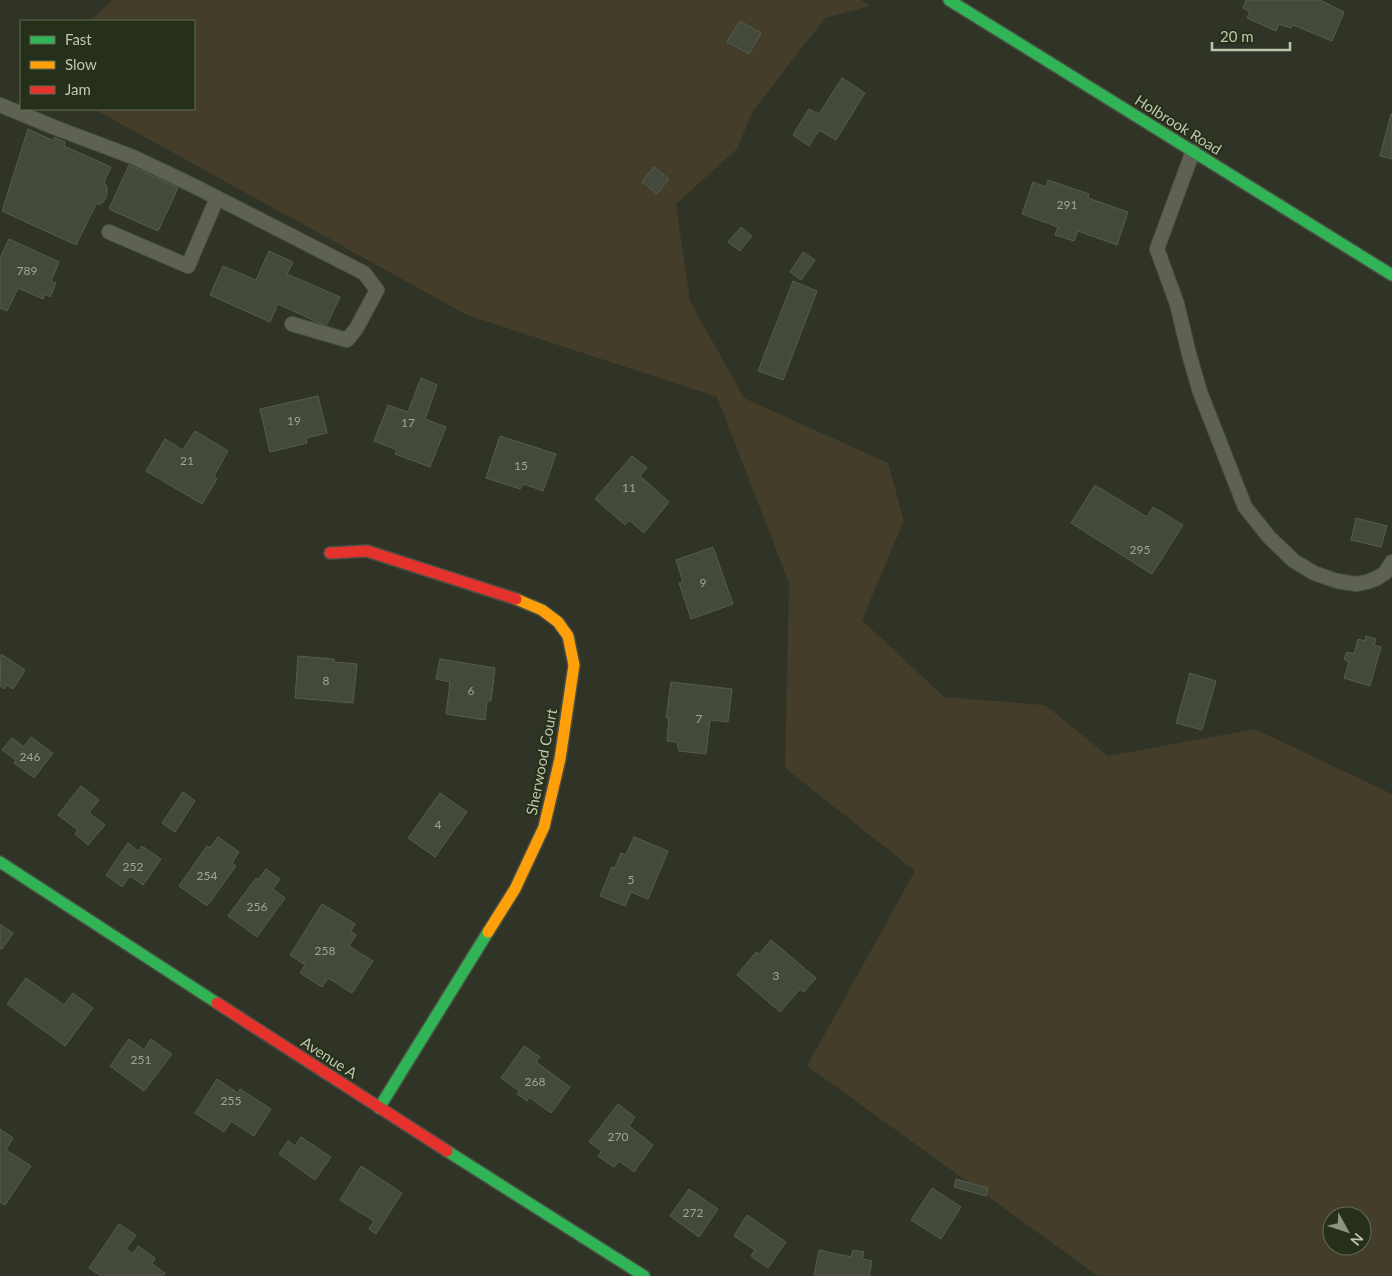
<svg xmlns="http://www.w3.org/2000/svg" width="1392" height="1276" font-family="Lato,sans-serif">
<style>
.green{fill:#433d29;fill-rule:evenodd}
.building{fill:#43493b;stroke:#575c4d}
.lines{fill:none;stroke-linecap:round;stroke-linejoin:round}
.lane-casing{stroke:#4a4f44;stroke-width:16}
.fast-casing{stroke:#4a4f44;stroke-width:14}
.slow-casing{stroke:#4a4f44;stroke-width:14}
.jam-casing{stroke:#4a4f44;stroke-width:14}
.lane{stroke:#5d6255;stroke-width:14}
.fast{stroke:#30b455;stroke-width:11}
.slow{stroke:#ff9f0a;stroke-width:11}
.jam{stroke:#e5322d;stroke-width:11}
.labels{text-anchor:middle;stroke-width:4;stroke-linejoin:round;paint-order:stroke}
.number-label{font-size:12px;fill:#9ea891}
.street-label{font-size:15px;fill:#bdc7ae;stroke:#262f19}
</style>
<rect width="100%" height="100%" fill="#2f3426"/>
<path class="green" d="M113,0H861L870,6L825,18L753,111L737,149L676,204L690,301L744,398L888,463L904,521L862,620L944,697L1045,705L1108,756L1255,729L1392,794V1276H1098L807,1066L915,871L785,768L789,583L717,397L467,315L94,109H194V21H89ZM1332,1216H1362V1246H1332Z"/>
<g class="building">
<path d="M1246,0H1320L1344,12L1332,41L1293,25L1291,28L1279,24L1276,31L1247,18L1250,12L1243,8Z"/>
<path d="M740,21L761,33L749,54L727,42Z"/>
<path d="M842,78L865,93L836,140L819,130L809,146L793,135L809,109L819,114Z"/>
<path d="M1391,114H1392V159L1380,156Z"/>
<path d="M28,129L54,141V137L65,142L64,146L111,167L104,182L107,187V195L104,201L100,204H96L76,245L2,211Z"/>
<path d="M129,165L178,188L158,231L109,209Z"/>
<path d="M654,167L669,179L657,194L642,182Z"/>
<path d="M1048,180L1089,194L1088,198L1128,212L1117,245L1078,231L1074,241L1055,235L1058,227L1022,214L1033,182L1046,187Z"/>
<path d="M741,227L752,236L740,251L728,242Z"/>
<path d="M9,239L59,262L51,281L56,283L50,297L45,294L43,299L18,288L7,311L0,308V258Z"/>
<path d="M269,251L293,262L287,274L340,297L326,326L278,304L270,322L210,295L223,266L256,280Z"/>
<path d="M803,252L815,260L801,280L790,272Z"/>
<path d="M793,281L817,291L783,380L758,371Z"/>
<path d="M421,378L437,385L425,419L446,427L430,467L395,454L397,450L374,441L388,405L408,412Z"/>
<path d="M318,396L327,433L306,438L307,443L270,452L260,409Z"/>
<path d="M195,431L228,451L214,476L217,479L202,504L146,471L165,439L183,450Z"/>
<path d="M500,436L556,454L543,491L524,484L520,489L486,478Z"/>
<path d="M632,456L647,468L640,476L669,502L644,533L629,520L625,525L595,499Z"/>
<path d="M1095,485L1147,517L1153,507L1183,525L1152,574L1071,523Z"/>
<path d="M1356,518L1387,526L1381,547L1351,540Z"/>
<path d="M713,547L733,604L691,619L679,583L683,582L676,560Z"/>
<path d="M1366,636L1376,639L1374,645L1381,647L1370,686L1344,678L1349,662L1344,659L1347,652L1354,654L1358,639L1365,641Z"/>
<path d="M1,654L25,670L13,689L7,685L4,689L0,686Z"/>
<path d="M298,656L334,659V662L357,664L353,703L295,698Z"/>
<path d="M440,659L495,668L491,701H487L485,720L446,714L450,682L436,679Z"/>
<path d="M1190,673L1216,681L1202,730L1176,723Z"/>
<path d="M671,682L732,689L728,722L710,720L706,754L679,751L677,742L667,741L669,718H666Z"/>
<path d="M31,737L53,753L34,778L14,763L16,760L2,750L12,738L24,747Z"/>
<path d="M81,786L99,800L89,813L105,825L88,845L75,834L78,830L58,815Z"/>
<path d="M183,792L195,801L175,832L162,823Z"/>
<path d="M440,793L467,812L435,857L408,838Z"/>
<path d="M218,837L239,852L232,863L236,866L207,906L179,886L207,846L210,848Z"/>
<path d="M634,837L668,851L648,899L631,892L625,906L600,896L612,867L615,868L621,853L626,855Z"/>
<path d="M128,843L138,851L142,846L161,859L143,885L130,876L122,887L106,875Z"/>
<path d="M266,869L280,879L273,889L285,898L257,937L228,916L256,878L258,880Z"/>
<path d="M322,904L355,924L351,931L356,935L349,946L373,961L352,993L328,978L322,987L300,973L305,965L290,955Z"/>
<path d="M0,924L13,933L2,949L0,948Z"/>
<path d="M771,940L816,978L804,992L800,989L780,1012L737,975L756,952L759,954Z"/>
<path d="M26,978L64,1005L73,993L93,1008L65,1046L7,1004Z"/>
<path d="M129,1039L144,1050L151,1039L172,1054L144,1091L110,1066Z"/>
<path d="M524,1046L540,1057L536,1062L570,1087L551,1113L529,1097L527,1101L517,1094L519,1091L501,1078Z"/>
<path d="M217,1079L238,1093L240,1089L271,1109L254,1136L231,1121L224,1132L195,1113Z"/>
<path d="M618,1104L635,1117L629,1126L653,1145L634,1172L619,1161L614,1167L598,1156L602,1151L589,1142Z"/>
<path d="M0,1129L13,1138L6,1150L31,1166L5,1205L0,1202Z"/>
<path d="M301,1137L331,1157L315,1180L279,1154L288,1141L295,1146Z"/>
<path d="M361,1166L402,1193L376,1234L369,1229L374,1221L340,1200Z"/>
<path d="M956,1179L988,1188L986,1196L954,1187Z"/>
<path d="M932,1188L961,1207L941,1239L911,1220Z"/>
<path d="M689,1189L718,1209L699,1237L670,1216Z"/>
<path d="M747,1215L786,1242L768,1268L751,1256L755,1250L734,1236Z"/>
<path d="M119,1224L136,1235L126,1249L133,1254L138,1246L155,1258L152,1264L165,1273L163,1276H101L89,1268Z"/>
<path d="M819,1250L851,1257L853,1250L864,1252L862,1259L872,1261L869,1276H871H814Z"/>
</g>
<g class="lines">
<defs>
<g id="lane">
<path d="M0,105L56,128L133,157L192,185L364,273L377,290L356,329L347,340L292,324"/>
<path d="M1193,151L1157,249L1177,304L1189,354L1200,392L1245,507L1269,537L1294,561L1314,573L1337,581L1356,584L1367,582L1377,578L1385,573L1392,562"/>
<path d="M109,232L188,266L217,198"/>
</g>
<g id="fast">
<path d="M949,0L1392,275"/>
<path d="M0,862L217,1003"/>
<path d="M379,1108L488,932"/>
<path d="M447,1151L644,1276"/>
</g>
<path id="slow" d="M488,932L515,889L544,827L560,759L574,665L568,636L558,622L542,610L516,599"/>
<g id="jam">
<path d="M330,553L367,551L516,599"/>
<path d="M217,1003L447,1151"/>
</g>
</defs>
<use href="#lane" class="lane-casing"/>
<use href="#fast" class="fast-casing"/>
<use href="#slow" class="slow-casing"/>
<use href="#jam" class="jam-casing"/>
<use href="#lane" class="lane"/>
<use href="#fast" class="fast"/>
<use href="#slow" class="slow"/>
<use href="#jam" class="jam"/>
</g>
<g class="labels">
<g class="number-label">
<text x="1067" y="209">291</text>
<text x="27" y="275">789</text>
<text x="294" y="425">19</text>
<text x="408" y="427">17</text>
<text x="187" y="465">21</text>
<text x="521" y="470">15</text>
<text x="629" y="492">11</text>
<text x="1140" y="554">295</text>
<text x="703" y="587">9</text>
<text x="326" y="685">8</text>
<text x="471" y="695">6</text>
<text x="699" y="723">7</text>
<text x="30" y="761">246</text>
<text x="438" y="829">4</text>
<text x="133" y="871">252</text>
<text x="207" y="880">254</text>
<text x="631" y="884">5</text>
<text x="257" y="911">256</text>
<text x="325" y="955">258</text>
<text x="776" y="980">3</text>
<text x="141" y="1064">251</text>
<text x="535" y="1086">268</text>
<text x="231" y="1105">255</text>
<text x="618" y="1141">270</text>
<text x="693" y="1217">272</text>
</g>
<g class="street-label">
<text transform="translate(1178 125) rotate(32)" y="5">Holbrook Road</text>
<text transform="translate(542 762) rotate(-79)" y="5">Sherwood Court</text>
<text transform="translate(329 1058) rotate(33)" y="5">Avenue A</text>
</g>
</g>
<rect x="20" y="20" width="175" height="90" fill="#262f19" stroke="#626c55"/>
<rect x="30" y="36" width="25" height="8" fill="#30b455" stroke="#626c55"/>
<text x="65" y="45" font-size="15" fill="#bdc7ae">Fast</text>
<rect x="30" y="61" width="25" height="8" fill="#ff9f0a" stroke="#626c55"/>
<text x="65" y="70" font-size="15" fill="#bdc7ae">Slow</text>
<rect x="30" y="86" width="25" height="8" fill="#e5322d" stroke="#626c55"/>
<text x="65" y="95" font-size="15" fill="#bdc7ae">Jam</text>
<g transform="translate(1347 1231) rotate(130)"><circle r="24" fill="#262f19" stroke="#626c55"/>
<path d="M0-4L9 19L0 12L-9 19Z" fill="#8b947e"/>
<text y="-8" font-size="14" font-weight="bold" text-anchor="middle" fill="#bdc7ae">N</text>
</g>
<path d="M1212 42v8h78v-8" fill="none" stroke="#bdc7ae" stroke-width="2.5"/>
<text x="1220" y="42" font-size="15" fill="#bdc7ae" stroke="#262f19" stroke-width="4" paint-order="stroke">20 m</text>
</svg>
